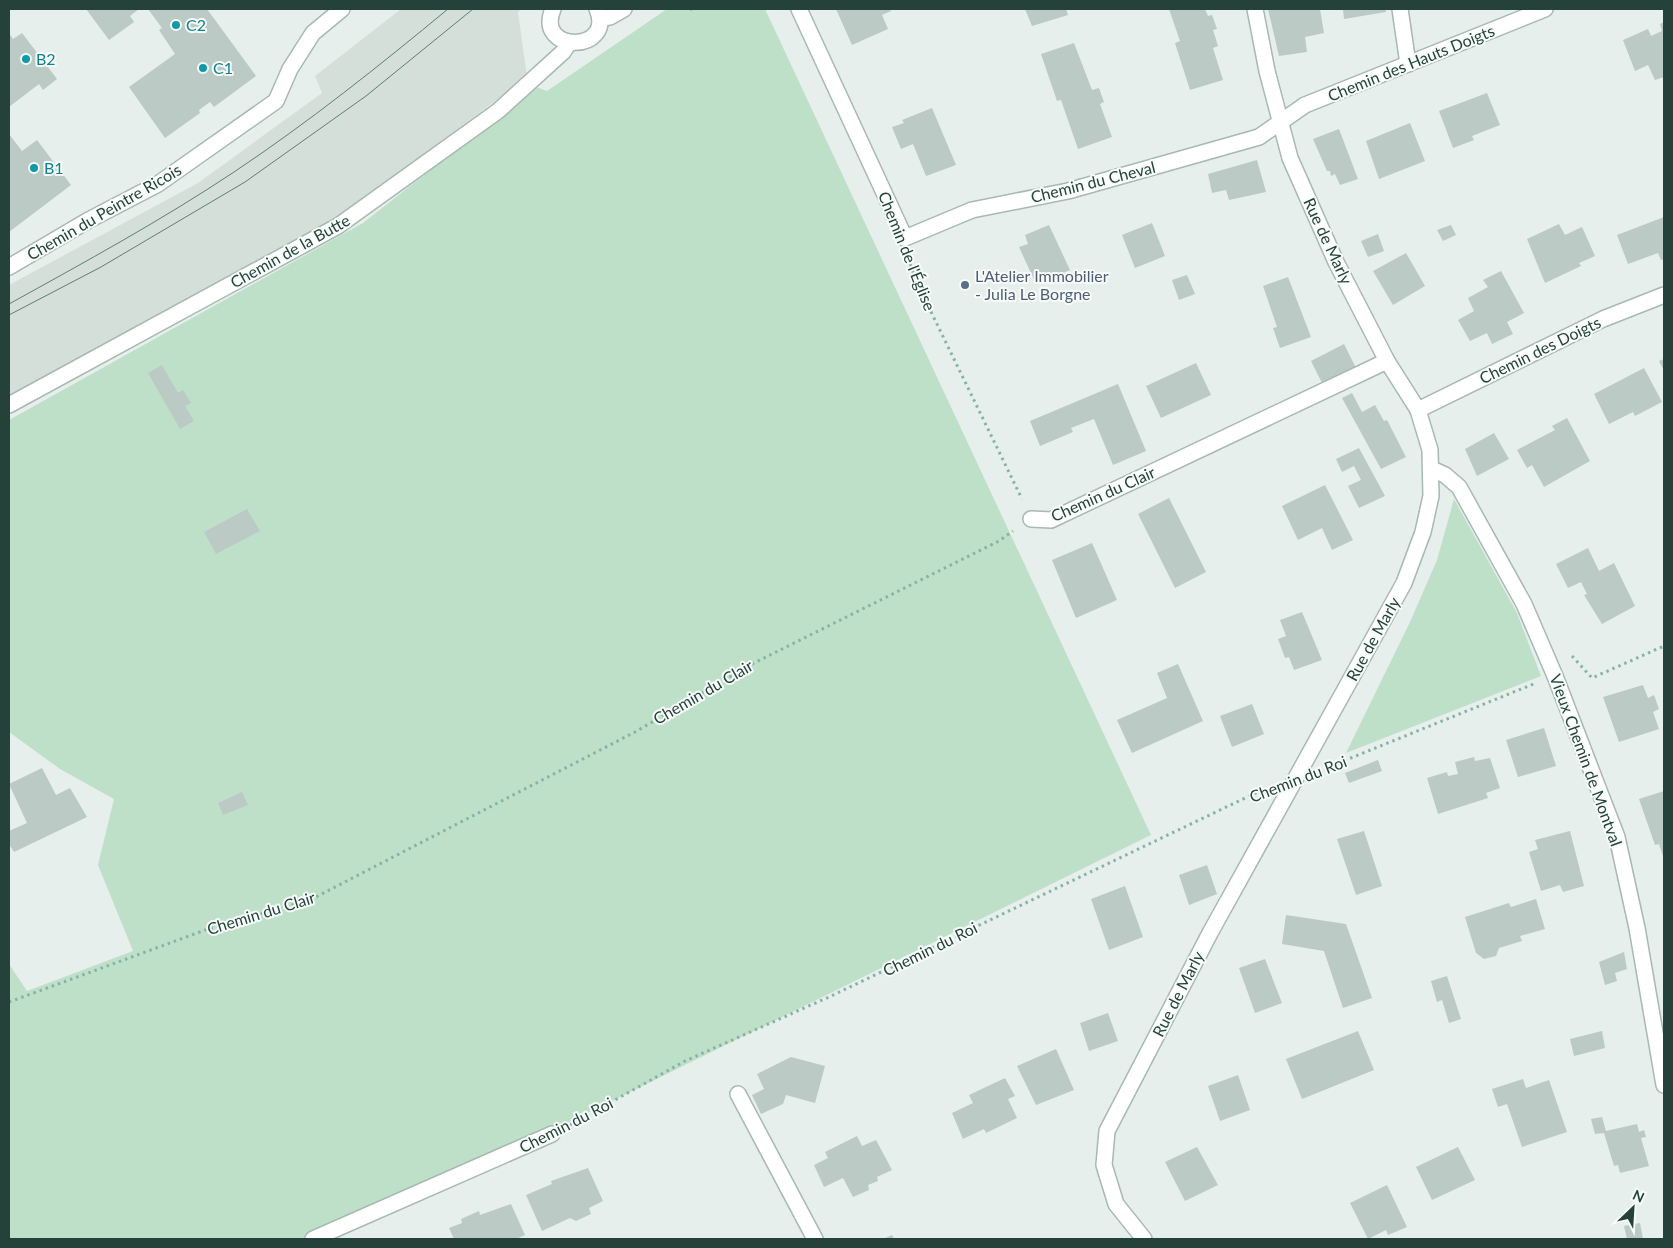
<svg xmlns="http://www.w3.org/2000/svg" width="1673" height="1248" font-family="Lato,sans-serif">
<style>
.built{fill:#d4dfda}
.green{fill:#bfe0c8}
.building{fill:#bbcac4}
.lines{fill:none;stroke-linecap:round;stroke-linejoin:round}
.service-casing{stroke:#a8b8b2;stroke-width:18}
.minor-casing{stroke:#a8b8b2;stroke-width:18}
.path{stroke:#86b3a5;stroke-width:3;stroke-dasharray:2.5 4;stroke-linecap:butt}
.service{stroke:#fff;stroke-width:15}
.minor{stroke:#fff;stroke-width:15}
.tram{stroke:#5f7d75;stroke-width:1}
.culture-dot{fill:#0f9aa8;stroke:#f7fbf9;stroke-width:2}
.service-dot{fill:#5c6f8a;stroke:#f7fbf9;stroke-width:2}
.labels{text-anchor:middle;stroke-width:4;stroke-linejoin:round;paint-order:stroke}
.culture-label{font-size:16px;fill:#0d838f;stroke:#f7fbf9;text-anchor:start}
.street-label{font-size:16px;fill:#24423a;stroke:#f7fbf9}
.service-label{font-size:16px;fill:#4e5e75;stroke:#f7fbf9;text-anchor:start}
</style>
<rect width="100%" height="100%" fill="#e6efeb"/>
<path class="built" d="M401,9H522L518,12L527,77L318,233L9,398V285L198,183L322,93L315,76Z"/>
<g class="green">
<path d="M667,9H765L1151,835L332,1239H9V964L27,991L133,951L98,865L114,799L60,769L9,732V420L363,223L536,87L547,91Z"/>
<path d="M1454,499L1517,613L1541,676L1346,753L1410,622L1437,560Z"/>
</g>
<g class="building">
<path d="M86,9H139L130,16L134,22L109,40Z"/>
<path d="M148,9H207L256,76L214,107L210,102L199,110L200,113L165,138L129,87L175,54L159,30L162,28Z"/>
<path d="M836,9H890L891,11L882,15L888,29L852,45Z"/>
<path d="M1025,9H1066L1068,15L1032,26Z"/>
<path d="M1169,9H1205L1208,16L1212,15L1217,29L1213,30L1218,46L1213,48L1223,80L1190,90L1175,43L1180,41Z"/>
<path d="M1268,9H1320L1324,33L1305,37L1307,52L1279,56Z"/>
<path d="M1343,9H1385L1386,12L1344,19Z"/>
<path d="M1664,22V77L1655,80L1648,65L1635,71L1623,40L1648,29L1651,36L1662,31L1660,24Z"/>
<path d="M9,33L13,39L22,33L57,79L43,90L39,84L9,107Z"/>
<path d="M1074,43L1092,90L1099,88L1104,102L1100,104L1112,137L1078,149L1061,100L1057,101L1041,54Z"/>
<path d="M1487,93L1500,125L1472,136L1474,140L1453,148L1439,111Z"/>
<path d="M932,108L956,165L926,176L913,144L901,149L892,127L904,123L902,120Z"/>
<path d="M1410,123L1425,161L1379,179L1366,141Z"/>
<path d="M1339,129L1358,179L1340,185L1335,174L1331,176L1330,171H1327L1313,139Z"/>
<path d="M9,134L22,151L37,140L71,185L9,232Z"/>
<path d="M1257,160L1266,192L1229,200L1226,190L1212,193L1208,174Z"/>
<path d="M1664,217V259L1661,260L1658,253L1628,264L1617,235Z"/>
<path d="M1152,223L1165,256L1135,268L1122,235Z"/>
<path d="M1559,224L1565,235L1582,227L1595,256L1579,263L1581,266L1545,283L1527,239Z"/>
<path d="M1049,225L1070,270L1036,284L1019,247L1028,244L1025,235Z"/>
<path d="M1451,225L1456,235L1443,241L1437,230Z"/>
<path d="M1378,234L1384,251L1368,257L1361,241Z"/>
<path d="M1406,253L1425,286L1393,305L1373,271Z"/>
<path d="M1501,271L1524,313L1507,322L1513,334L1492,344L1487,333L1470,341L1458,320L1474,311L1468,298L1488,287L1483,280Z"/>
<path d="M1187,275L1195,294L1179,300L1172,280Z"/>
<path d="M1288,277L1311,337L1280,348L1273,328L1277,327L1263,286Z"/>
<path d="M1344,344L1356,368L1323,385L1311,361Z"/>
<path d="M1664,359V371L1659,361Z"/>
<path d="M1196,363L1211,395L1161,418L1146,386Z"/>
<path d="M162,365L178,393L183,390L191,403L185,406L194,421L180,429L148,373Z"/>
<path d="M1644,368L1662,402L1635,416L1633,412L1609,424L1594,394Z"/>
<path d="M1118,384L1146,451L1113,465L1094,419L1071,428L1073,432L1040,446L1030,421Z"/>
<path d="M1352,393L1362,412L1375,405L1384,421L1387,420L1406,457L1381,469L1342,398Z"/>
<path d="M1567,418L1590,461L1544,487L1532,465L1527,468L1517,450L1555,430L1552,426Z"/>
<path d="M1494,433L1509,459L1477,476L1465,449Z"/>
<path d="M1359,448L1385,496L1359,508L1348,486L1361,480L1354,466L1342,472L1336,459Z"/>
<path d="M1325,485L1353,540L1332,550L1322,528L1298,540L1282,506Z"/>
<path d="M1169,498L1206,572L1175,588L1138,514Z"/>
<path d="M247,509L260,531L216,554L204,532Z"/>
<path d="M1092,543L1117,600L1076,618L1052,560Z"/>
<path d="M1588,548L1599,571L1614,563L1635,606L1602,624L1584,595L1587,594L1581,582L1568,588L1556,564Z"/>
<path d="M1302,612L1322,660L1294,670L1289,657L1285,658L1278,639L1286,636L1280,620Z"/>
<path d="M1178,664L1203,721L1132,753L1117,720L1167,698L1157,673Z"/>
<path d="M1643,685L1648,698L1654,695L1659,709L1653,712L1659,729L1619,742L1603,697Z"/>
<path d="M1252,704L1264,734L1232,747L1220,716Z"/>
<path d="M1544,728L1556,766L1518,777L1506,740Z"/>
<path d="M1474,757L1475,761L1490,758L1500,788L1486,793L1488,798L1438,814L1427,778L1447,772L1448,776L1458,774L1455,762Z"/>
<path d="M1378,760L1382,771L1349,783L1345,773Z"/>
<path d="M42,768L56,795L70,788L87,817L14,852L9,844V831L27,823L9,784Z"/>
<path d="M1664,791V859L1659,844L1655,845L1639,799Z"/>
<path d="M242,792L248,805L223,815L218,803Z"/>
<path d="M1364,831L1382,886L1356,895L1337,839Z"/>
<path d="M1570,831L1584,886L1563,892L1560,885L1541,891L1529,852L1538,849L1535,840Z"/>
<path d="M1207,865L1217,894L1189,905L1179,875Z"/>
<path d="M1125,886L1143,937L1109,950L1091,899Z"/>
<path d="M1536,899L1545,929L1520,936L1522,941L1499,948L1496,956L1484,959L1476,953L1465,917L1509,903L1511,907Z"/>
<path d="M1286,915L1346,924L1372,998L1343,1008L1324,951L1282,944Z"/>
<path d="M1624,952L1627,969L1615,973L1617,981L1605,985L1599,962Z"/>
<path d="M1265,959L1282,1003L1255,1013L1239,968Z"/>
<path d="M1447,976L1461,1019L1449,1023L1442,1000L1437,1002L1431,981Z"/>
<path d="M1108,1013L1118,1041L1089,1051L1080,1023Z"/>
<path d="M1358,1031L1374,1070L1302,1099L1286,1059Z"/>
<path d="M1602,1031L1605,1048L1574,1056L1570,1039Z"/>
<path d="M1056,1049L1074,1090L1036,1105L1017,1066Z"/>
<path d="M791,1057L825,1066L815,1103L786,1095L783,1104L761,1114L752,1095L764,1089L757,1074Z"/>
<path d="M1238,1075L1250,1110L1220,1121L1208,1086Z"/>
<path d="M1005,1078L1015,1096L1008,1099L1017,1118L986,1133L984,1129L963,1139L952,1113L973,1103L969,1095Z"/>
<path d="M1523,1079L1526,1088L1549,1080L1567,1132L1522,1147L1507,1104L1498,1107L1492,1089Z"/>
<path d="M1602,1117L1606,1131L1637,1124L1639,1132L1644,1130L1646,1137L1641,1138L1649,1166L1620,1173L1618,1165L1614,1166L1604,1133L1595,1134L1591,1119Z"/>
<path d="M857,1136L862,1146L876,1140L892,1170L877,1177L878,1181L868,1185L869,1190L853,1197L843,1178L824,1187L814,1165L828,1158L825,1152Z"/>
<path d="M1197,1147L1218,1185L1185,1201L1165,1162Z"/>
<path d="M1458,1147L1475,1180L1432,1200L1416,1167Z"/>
<path d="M588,1168L603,1201L589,1208L591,1214L576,1221L570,1218L542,1231L526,1195L552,1184L551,1181Z"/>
<path d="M1387,1185L1407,1227L1388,1235L1386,1230L1368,1239L1350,1203Z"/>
<path d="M511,1204L525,1235L516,1239H454L449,1228L462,1223L461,1219L479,1211L480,1215Z"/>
<path d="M1640,1223L1643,1239H1627L1624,1226Z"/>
<path d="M892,1235L894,1239H883Z"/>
</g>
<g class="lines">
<defs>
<path id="service" d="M1400,9L1408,64"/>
<g id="minor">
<path d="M553,9C534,54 616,53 597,9"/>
<path d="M799,9L905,238L972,210L1068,191L1259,137L1305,105L1545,9"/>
<path d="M600,19L610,17L624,9"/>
<path d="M9,267L87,221L158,184L276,101L290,69L313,33L342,9"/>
<path d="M9,405L338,226L498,111L563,52L569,43"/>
<path d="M1418,410L1603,319L1664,295"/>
<path d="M1432,469L1445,475L1459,487L1524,604L1555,676L1617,837L1637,928L1664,1085"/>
<path d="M1031,519L1051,520L1387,361"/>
<path d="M738,1094L815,1239"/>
<path d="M313,1239L552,1134"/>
<path d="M1144,1239L1116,1204L1104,1165L1107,1131L1210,933L1404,583L1423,532L1431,496L1430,450L1418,410L1387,361L1336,262L1290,158L1267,71L1255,9"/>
</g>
</defs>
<use href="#service" class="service-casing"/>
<use href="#minor" class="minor-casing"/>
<g class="path">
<path d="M690,9H693"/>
<path d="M908,258L917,283L1022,499"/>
<path d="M1572,656L1592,678L1664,646"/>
<path d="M1326,768L1536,683"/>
<path d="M9,1002L208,929L310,900L635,732L754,663L999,541L1013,531"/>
<path d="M570,1125L685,1061L829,997L1264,789"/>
</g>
<use href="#service" class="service"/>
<use href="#minor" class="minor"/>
<g class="tram">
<path d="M9,304C85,262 162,220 234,172C309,122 379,66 448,9"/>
<path d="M9,315L101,267L245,182L366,96L473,9"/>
</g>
</g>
<g class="culture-dot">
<circle cx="176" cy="25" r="5"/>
<circle cx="26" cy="59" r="5"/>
<circle cx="203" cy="68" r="5"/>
<circle cx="34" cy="168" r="5"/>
</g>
<circle class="service-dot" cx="965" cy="285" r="5"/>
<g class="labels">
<g class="culture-label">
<text x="186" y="31">C2</text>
<text x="36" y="65">B2</text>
<text x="213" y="74">C1</text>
<text x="44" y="174">B1</text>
</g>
<g class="street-label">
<text transform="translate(1411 63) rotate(-22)" y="6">Chemin des Hauts Doigts</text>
<text transform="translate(1093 182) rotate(-14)" y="6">Chemin du Cheval</text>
<text transform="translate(104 212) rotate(-30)" y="6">Chemin du Peintre Ricois</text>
<text transform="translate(1328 241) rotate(65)" y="6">Rue de Marly</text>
<text transform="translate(290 251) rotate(-29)" y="6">Chemin de la Butte</text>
<text transform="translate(907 251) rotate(68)" y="6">Chemin de l'Église</text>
<text transform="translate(1540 350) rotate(-26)" y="6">Chemin des Doigts</text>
<text transform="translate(1103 494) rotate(-24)" y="6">Chemin du Clair</text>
<text transform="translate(1373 639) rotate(-61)" y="6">Rue de Marly</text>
<text transform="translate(703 692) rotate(-30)" y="6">Chemin du Clair</text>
<text transform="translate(1586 760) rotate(70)" y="6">Vieux Chemin de Montval</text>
<text transform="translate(1298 779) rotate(-21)" y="6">Chemin du Roi</text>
<text transform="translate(261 913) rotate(-17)" y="6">Chemin du Clair</text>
<text transform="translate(930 949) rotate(-26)" y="6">Chemin du Roi</text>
<text transform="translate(1178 994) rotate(-63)" y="6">Rue de Marly</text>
<text transform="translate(566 1125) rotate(-27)" y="6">Chemin du Roi</text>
</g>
<g class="service-label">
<text x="975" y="282">L'Atelier Immobilier<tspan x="975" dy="18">- Julia Le Borgne</tspan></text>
</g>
</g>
<rect width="1673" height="1248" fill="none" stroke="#24423a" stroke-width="20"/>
<g transform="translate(1633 1208) rotate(25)" stroke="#f7fbf9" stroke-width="4" paint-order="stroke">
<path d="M0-4L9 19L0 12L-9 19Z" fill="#24423a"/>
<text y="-8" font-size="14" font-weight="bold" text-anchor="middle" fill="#24423a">N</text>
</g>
</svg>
